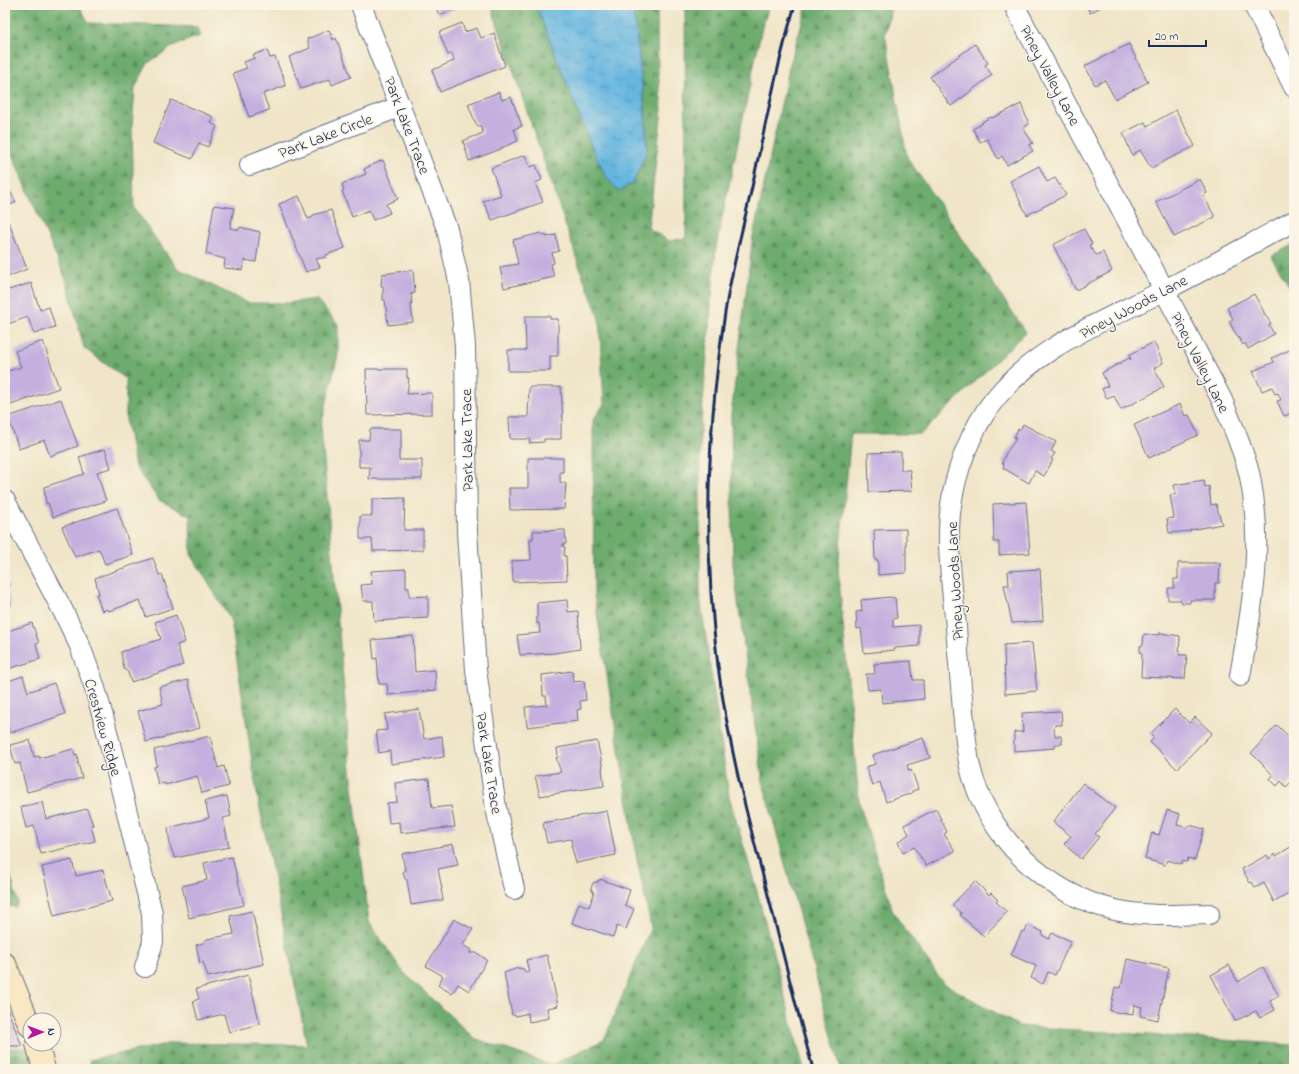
<svg xmlns="http://www.w3.org/2000/svg" width="1299" height="1074" font-family="'Indie Flower',sans-serif">
<style>
.forest{fill:url(#forest-firs);stroke:#446e66}
.water{fill:url(#water-ripples);stroke:#40729f}
.building{fill:#c4afdf}
.lines{fill:none;stroke-linecap:round;stroke-linejoin:round}
.minor-casing{stroke:#666f83;stroke-width:22}
.secondary-casing{stroke:#666f83;stroke-width:24}
.minor{stroke:#fff;stroke-width:20}
.secondary{stroke:#fae7c3;stroke-width:22}
.rail{stroke:#1b2f5e;stroke-width:3}
.labels{text-anchor:middle;stroke-width:3;stroke-linejoin:round;paint-order:stroke}
.street-label{font-size:16px;fill:#1b2f5e;stroke:#fcf5e5}
</style>
<defs>
<pattern id="forest-firs" width="22" height="20" patternUnits="userSpaceOnUse"><rect width="22" height="20" fill="#6eac6e"/><path d="M5 1l3.5 6h-7zM16 11l3.5 6h-7z" fill="#5a8c5e"/></pattern>
<pattern id="water-ripples" width="26" height="14" patternUnits="userSpaceOnUse"><rect width="26" height="14" fill="#66b6e0"/><path d="M2 4q2-2 4 0t4 0M15 11q2-2 4 0t4 0" fill="none" stroke="#5394b9"/></pattern>
</defs>
<rect width="100%" height="100%" fill="#fcf5e5"/>
<filter id="ink" filterUnits="userSpaceOnUse"><feTurbulence type="fractalNoise" baseFrequency=".025" numOctaves="2"/><feDisplacementMap in="SourceGraphic" scale="8" xChannelSelector="R" yChannelSelector="G"/><feConvolveMatrix kernelMatrix="1 2 1 2 8 2 1 2 1" color-interpolation-filters="sRGB"/></filter>
<filter id="wash" filterUnits="userSpaceOnUse"><feTurbulence type="fractalNoise" baseFrequency=".012" numOctaves="4" result="noise"/><feDisplacementMap in="SourceGraphic" scale="16" xChannelSelector="R" yChannelSelector="G"/><feGaussianBlur stdDeviation="0.9" result="paint"/><feColorMatrix in="noise" values="0 0 0 0 0 0 0 0 0 0 0 0 0 0 0 0 0 1.4 0 .05"/><feComposite in="paint" operator="in"/></filter>
<g filter="url(#wash)">
<rect width="100%" height="100%" fill="#f0e5c8"/>
<g class="forest">
<path d="M5,5H79L89,23L198,27L200,36L175,45L148,63L135,88L132,127L134,208L177,268L248,303H287L316,299L338,324V355L321,426L351,770L369,922L403,972L474,1038L551,1065L604,1040L651,927L637,860L594,595L593,420L604,404L599,316L583,277L491,5H536L593,150H647L645,110L633,5H657L658,71L662,110L648,228L669,241L686,238L685,5H770L762,27L716,247L700,437V597L729,796L756,888L804,1069H91L89,1060L172,1043L307,1045L256,788L231,621L191,554L190,516L159,500L135,467L126,420V379L84,348L66,279L5,139Z"/>
<path d="M807,5H892L885,34L907,157L1026,332L921,434H851L838,568L859,802L893,912L943,983L1019,1026L1294,1045V1069H841L763,783L733,566L731,415L753,236L789,68Z"/>
<path d="M1294,244V294L1271,256Z"/>
<path d="M5,857L18,902L16,907L6,906L5,904Z"/>
<path d="M5,1048H39L43,1069H5Z"/>
</g>
<path class="water" d="M536,5H633L645,110L647,150L633,183L619,191L607,178L593,150Z"/>
<g id="blocks">
<g class="building">
<path d="M435,5H465L439,15Z"/>
<path d="M1086,5H1104L1090,13Z"/>
<path d="M462,23L465,32L477,28L481,38L494,33L505,66L440,92L432,70L454,61L452,53L448,55L439,32Z"/>
<path d="M329,30L333,40L336,38L351,77L332,85L330,79L301,89L289,57L310,48L307,39Z"/>
<path d="M975,44L988,63L985,65L992,75L951,106L930,77Z"/>
<path d="M1129,44L1148,82L1115,99L1105,80L1095,85L1085,66Z"/>
<path d="M267,50L270,58L275,57L282,75L283,74L285,86L263,94L269,110L249,117L233,73L247,68L244,62L255,58L253,55Z"/>
<path d="M499,92L502,100L511,97L522,126L514,129L518,141L501,148V149L469,161L463,141L483,133L481,126H478L475,122L468,104Z"/>
<path d="M171,100L214,117L211,123L217,126L208,147L199,143L192,159L153,143Z"/>
<path d="M1021,104L1029,124L1023,128L1033,143L1029,145L1033,151L1007,165L1002,156L998,159L987,139L980,142L973,129L983,123L982,122L991,117L992,118Z"/>
<path d="M1176,110L1195,146L1151,168L1140,150L1132,155L1123,133L1145,122L1147,126Z"/>
<path d="M525,155L530,167L536,165L542,180L535,183L543,202L492,220L483,201L501,195L491,168Z"/>
<path d="M383,160L398,199L386,204L390,213L373,220L369,210L352,217L342,191L344,190L342,184L366,174L364,169Z"/>
<path d="M1039,166L1047,182L1055,178L1066,195L1027,215L1010,181Z"/>
<path d="M1200,179L1207,193L1203,195L1215,217L1174,237L1156,202Z"/>
<path d="M5,184H6L16,202L5,208Z"/>
<path d="M299,196L308,219L313,217V215L331,210L345,248L326,255V257L316,259L320,267L306,272L279,204Z"/>
<path d="M214,205L234,208L230,228L239,230L240,227L260,232L256,262L244,260L243,270L224,268L225,259L206,254Z"/>
<path d="M9,223L27,269L5,278V224Z"/>
<path d="M1084,229L1092,244L1089,245L1096,255L1103,252L1112,271L1076,290L1053,245Z"/>
<path d="M541,233L542,235L546,234V237L556,235L559,251L552,253L554,263L551,264L554,277L504,288L500,267L518,264L513,240Z"/>
<path d="M413,270L415,293L411,294L412,304H411L413,322L388,325L385,300H383V286H381L382,274Z"/>
<path d="M31,283L40,310L49,307L55,327L34,334L28,317L5,325V291Z"/>
<path d="M1254,294L1264,312V314H1265L1271,324L1269,325L1274,334L1248,349L1245,343L1243,345L1233,329L1229,321L1233,319L1227,308Z"/>
<path d="M525,316H550V319H558V356H550V371H508V350H526Z"/>
<path d="M43,341L59,388L5,407V372L21,367L15,351Z"/>
<path d="M1154,342L1163,363L1154,368L1164,387L1121,410L1114,396L1107,399L1102,389L1108,386L1102,373L1129,358L1131,360L1129,355Z"/>
<path d="M1294,348V412L1284,416L1277,401L1281,400L1278,393L1275,394L1272,387L1262,391L1253,371L1274,362L1272,358Z"/>
<path d="M366,369H407V378H409L407,394L432,393V414L367,415Z"/>
<path d="M529,387H561L563,422L561,424V439H544V442L529,443L530,439H510L509,417H528Z"/>
<path d="M61,399L78,446L50,456L44,440L19,449L8,417Z"/>
<path d="M1180,404L1185,416L1189,415L1198,435L1149,458L1134,425Z"/>
<path d="M1023,424L1056,442L1051,451L1055,453L1051,459L1053,460L1044,476L1035,471L1029,483L1003,468L1004,465L1002,463L1006,453L1016,439L1014,437L1018,429L1020,430Z"/>
<path d="M370,429H401V450H399V460H422V479H369L370,467H359V440H369Z"/>
<path d="M105,449L111,468L97,472L106,501L53,517L48,503L46,504L44,487L84,474L79,457Z"/>
<path d="M901,452V470H910L912,491L869,492L868,453Z"/>
<path d="M528,458H563V472H560V482L566,484L564,509L510,510L509,488H528Z"/>
<path d="M1204,480L1205,487L1209,486L1211,505L1216,504L1222,524L1190,530V531L1169,533L1167,519L1174,518L1170,495L1176,494L1174,485Z"/>
<path d="M405,498L404,530H423V550L373,551L372,539H360V516H372V499Z"/>
<path d="M1026,502L1030,553L999,555V542H994L993,504Z"/>
<path d="M117,508L133,555L105,564L99,549L75,557L62,527Z"/>
<path d="M906,529V573L878,575V560H875L874,530Z"/>
<path d="M565,530L566,544H563V547H565L564,556H566L567,580L513,582L512,561L531,560L530,539H533V531Z"/>
<path d="M153,558L159,575L162,574L173,608L146,617L140,600L109,611L108,609L102,611L96,594H99L95,578Z"/>
<path d="M1178,563H1220L1219,583H1215V600H1190V603H1182L1181,600H1168V588H1174V579H1178Z"/>
<path d="M406,569V588H409V597L428,596V618L374,621L373,601H363L361,585L372,584L371,571Z"/>
<path d="M1040,569L1043,621L1012,623L1004,585H1009L1008,571Z"/>
<path d="M5,577L9,587L6,588L11,605L5,607Z"/>
<path d="M890,597L895,598L897,618L893,619V627L919,625V646L895,648V650L864,653L861,628L857,629L856,612L862,611L861,600Z"/>
<path d="M567,600L568,612L578,611L580,649L555,653L520,655L517,635L540,633L539,623L537,624V603Z"/>
<path d="M176,615L185,642L177,645L183,665L131,682L128,672L124,669L121,652L161,639L155,622Z"/>
<path d="M32,623L39,643L36,644L40,659L5,670V632Z"/>
<path d="M1160,633L1180,636L1179,655H1187L1185,679L1141,677L1142,654L1140,652V646L1143,645L1144,634L1160,635Z"/>
<path d="M413,636L415,672L435,670L436,690L388,695L387,684H379L377,658L374,659L372,640Z"/>
<path d="M1032,643L1037,691L1005,694L1004,645Z"/>
<path d="M911,661L913,680H923L924,699L882,703L881,689L868,690L866,674H875L874,664Z"/>
<path d="M572,671L573,682L584,681L586,700L580,701L581,709L577,710L578,721L527,727L525,707L547,705L546,696H543L542,675Z"/>
<path d="M23,676L28,692L54,683L65,714L10,733L5,716V682Z"/>
<path d="M188,680L200,728L146,742L138,711L163,704L159,687Z"/>
<path d="M419,709L424,739L442,736L444,757L391,764L390,751L379,753L376,731L387,730L385,714Z"/>
<path d="M1175,709L1189,723L1195,717L1212,733L1177,769L1150,742L1154,738L1150,734Z"/>
<path d="M1061,711L1062,725H1055L1054,730L1055,736H1061L1062,744H1055V748L1014,751V732H1023L1022,713Z"/>
<path d="M1277,725L1294,742V779L1286,787L1281,781L1277,786L1270,779L1273,775L1251,753Z"/>
<path d="M210,736L218,768L224,766L229,786L202,793L197,776L165,785V783L158,784L154,767L157,766L154,750Z"/>
<path d="M923,738L930,758L907,765L909,771L911,770L914,777L918,789L912,791V793L886,802L880,782L872,785L866,767L875,764L872,755Z"/>
<path d="M30,740L34,757L39,756V758L73,749L75,755L77,754L78,761L77,764L78,763L82,778L27,792L20,763L15,764L10,745Z"/>
<path d="M597,741L603,768H602L604,786L540,796L535,776L561,772L556,758L558,757L557,748Z"/>
<path d="M429,779L432,808L451,806L455,827L400,833L399,822L389,823L387,803L397,802L395,783Z"/>
<path d="M1083,783L1115,808L1095,834L1099,837L1081,859L1064,844L1071,836L1053,822Z"/>
<path d="M227,796L231,816L223,818L229,847L175,858L170,846L168,828L209,818L205,801Z"/>
<path d="M42,802L46,819L87,809L93,825H91L95,841L41,854L34,826L26,828L21,807Z"/>
<path d="M936,809L947,832L944,834L955,851L926,866L914,847L903,853L898,842L909,834L904,825Z"/>
<path d="M1167,810L1180,814L1177,825L1189,828V825L1204,829L1195,860L1188,858L1187,862L1182,861L1181,864L1167,860L1165,865L1145,859L1152,833L1159,835Z"/>
<path d="M607,811L616,855L576,863L571,845H572L571,839L547,843L543,823Z"/>
<path d="M453,844L458,865L438,869L442,889H441L443,900L411,905L407,880L405,879L403,872L405,870L402,854Z"/>
<path d="M1294,845V891L1274,902L1264,883L1255,888L1252,882L1250,883L1242,869L1267,855L1269,859L1275,854L1276,856Z"/>
<path d="M232,857L244,905L189,918L182,886L207,880L204,863Z"/>
<path d="M72,860L76,876L103,870L112,901L54,916L42,867Z"/>
<path d="M600,879L630,890L625,905L634,909L626,929L617,926L613,937L572,923L579,903L589,907L594,894L591,888L593,883L599,881Z"/>
<path d="M975,881L989,895L991,893L998,900L996,902L1007,912L984,936L960,915L962,914L952,905Z"/>
<path d="M252,911L264,964L208,977L203,962L200,963L196,945L203,943L207,939L234,934L230,916Z"/>
<path d="M454,919L473,929L463,945L471,950L470,953H477L487,960L469,991L458,984L452,994L438,985L443,976L426,966Z"/>
<path d="M1028,925L1043,932L1042,935L1049,939L1052,933L1071,941L1055,975L1048,972L1043,984L1031,978L1036,966L1011,955L1022,931L1025,932Z"/>
<path d="M547,955L558,1006L547,1008L549,1018L529,1022L528,1013L516,1016L512,1015L504,973L518,968L524,969L525,973L529,972L526,960Z"/>
<path d="M1127,959L1169,968L1158,1020L1140,1016L1142,1007L1134,1005L1133,1015L1110,1011L1115,987L1121,988Z"/>
<path d="M1229,965L1238,982L1263,967L1279,996L1270,1001L1275,1010L1260,1018L1256,1011L1235,1021L1211,975Z"/>
<path d="M248,975L260,1024L229,1032L224,1014L198,1020L193,1001L199,999L196,989Z"/>
<path d="M5,1003L22,1046H5Z"/>
</g>
</g>
</g>
<g filter="url(#ink)">
<use href="#blocks" fill-opacity="0" stroke="#666f83" stroke-width="1"/>
<g class="lines">
<defs>
<g id="minor">
<path d="M361,5L447,229L459,281L465,346L467,532L476,670L496,808L514,889"/>
<path d="M1254,5L1294,87"/>
<path d="M1016,9L1222,400C1232,425 1244,450 1250,477C1264,547 1252,607 1240,676"/>
<path d="M250,165L401,106"/>
<path d="M5,501L63,611L80,646L94,685L105,724L152,913L153,942L145,967"/>
<path d="M1209,914C1178,915 1146,917 1115,910C1046,894 987,836 970,767C966,749 965,729 963,711C961,683 958,655 956,627C953,595 948,561 949,529C950,488 964,445 986,411C1027,350 1102,322 1165,290C1208,268 1251,244 1294,221"/>
</g>
<g id="secondary">
<path d="M5,964L30,1026"/>
<path d="M37,1044L44,1069"/>
</g>
</defs>
<use href="#minor" class="minor-casing"/>
<use href="#secondary" class="secondary-casing"/>
<use href="#minor" class="minor"/>
<use href="#secondary" class="secondary"/>
<path class="rail" d="M795,5C776,68 764,132 750,196C741,235 731,273 725,313C707,429 703,549 718,666C728,744 748,819 768,895C783,953 797,1011 813,1069"/>
</g>
</g>
<g class="labels">
<g class="street-label">
<text transform="translate(1051 75) rotate(62)" y="6">Piney Valley Lane</text>
<text transform="translate(408 125) rotate(69)" y="6">Park Lake Trace</text>
<text transform="translate(325 135) rotate(-21)" y="6">Park Lake Circle</text>
<text transform="translate(1133 306) rotate(-28)" y="6">Piney Woods Lane</text>
<text transform="translate(1201 362) rotate(63)" y="6">Piney Valley Lane</text>
<text transform="translate(466 440) rotate(-91)" y="6">Park Lake Trace</text>
<text transform="translate(954 581) rotate(-93)" y="6">Piney Woods Lane</text>
<text transform="translate(104 727) rotate(74)" y="6">Crestview Ridge</text>
<text transform="translate(490 763) rotate(81)" y="6">Park Lake Trace</text>
</g>
</g>
<rect width="1299" height="1074" fill="none" stroke="#fcf5e5" stroke-width="20"/>
<g transform="translate(42 1032) rotate(89)"><circle r="19" fill="#fcf5e5" stroke="#a2a6af"/>
<path d="M0-3L7 15L0 10L-7 15Z" fill="#b5179e"/>
<text y="-6" font-size="11" font-weight="bold" text-anchor="middle" fill="#1b2f5e">N</text>
</g>
<path d="M1149 40v6h57v-6" fill="none" stroke="#1b2f5e" stroke-width="2"/>
<text x="1155" y="40" font-size="12" fill="#1b2f5e" stroke="#fcf5e5" stroke-width="3" paint-order="stroke">20 m</text>
</svg>
